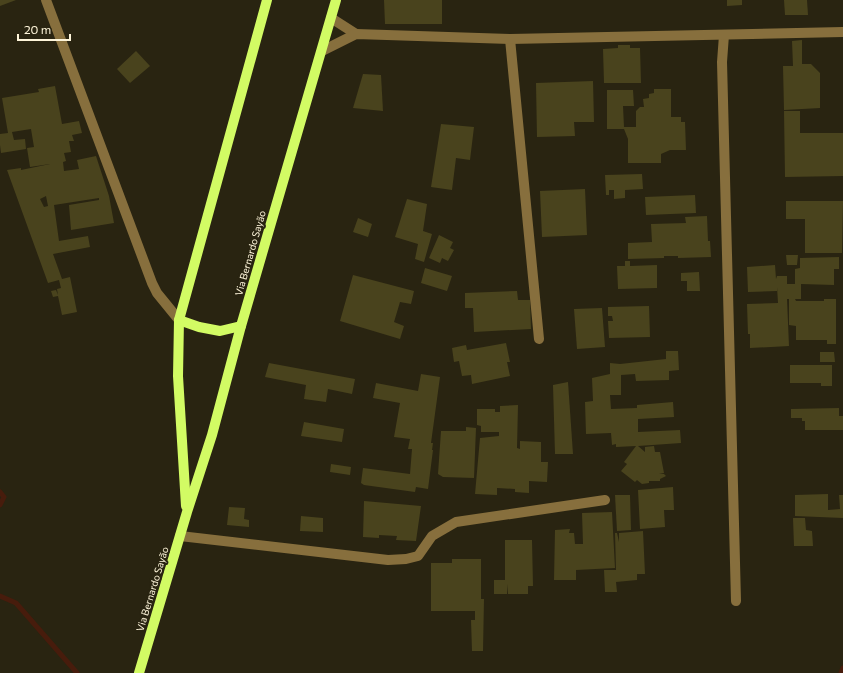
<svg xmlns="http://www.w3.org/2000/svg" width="843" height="673" font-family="Commissioner,sans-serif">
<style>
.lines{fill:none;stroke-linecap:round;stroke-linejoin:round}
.stream{stroke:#471c0c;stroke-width:5}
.building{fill:#49431d;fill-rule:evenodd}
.minor{stroke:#876f3d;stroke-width:10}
.major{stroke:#d2fb64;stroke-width:10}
.labels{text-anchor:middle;stroke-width:4;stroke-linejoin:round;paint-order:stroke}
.street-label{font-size:10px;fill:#fef5da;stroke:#292411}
</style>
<rect width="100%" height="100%" fill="#292411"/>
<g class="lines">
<g class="stream">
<path d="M0,492L4,497L0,505"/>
<path d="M0,596L16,603L77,673"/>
<path d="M841,673L843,668"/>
</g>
</g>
<g class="building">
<path d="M0,0H16L0,6Z"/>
<path d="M384,0H442V24H385Z"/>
<path d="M727,0H742V5L727,6Z"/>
<path d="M784,0H807L808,15H785Z"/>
<path d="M802,40V64H811L820,73V108L784,110L783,66H793L792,41Z"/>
<path d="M618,45H630V48H640L641,83H604L603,49L618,48Z"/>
<path d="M136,51L150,66L130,83L117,69Z"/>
<path d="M363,74L381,75L383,111L353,108Z"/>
<path d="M593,81L594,122H574L575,136L537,137L536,83Z"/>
<path d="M55,86L62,124L79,121L82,133L72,135L74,141H69L71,152L64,153L66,161L63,162L64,171L79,169L77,160L96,156L109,196L114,223L71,230L69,205L99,200V198L54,205L59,241L88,236L90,247L53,254L62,279L70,277L77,312L62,315L58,296L53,297L51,291L56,290L58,295L57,289L61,288L59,280L48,283L7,170L21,168V170L50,164L30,167L27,148L34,147L31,129L12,132L14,140L25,139L26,149L1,153L0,145V134L8,133L2,98L39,92L38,89ZM46,196L48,206L44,207L40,199Z"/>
<path d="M654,89H671V117H681V122H685L686,150H670L661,154V163H628V139L624,129H607V90H633L634,106H623L624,127H636V111L640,107H644L643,99L649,98V94L654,93Z"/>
<path d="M784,111H800V133H843V176L785,177Z"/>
<path d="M441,124L474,127L470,160L456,158L452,190L431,187Z"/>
<path d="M642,174L643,189L625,190V198L614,199V190H609V195H606L605,175Z"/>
<path d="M585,189L587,235L542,237L540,191Z"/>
<path d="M695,195L696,213L646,215L645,197Z"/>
<path d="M407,199L427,204L423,231L432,234L424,262L415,259L418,244L395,237Z"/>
<path d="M786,201H843L842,253H805V219H786Z"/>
<path d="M707,216L708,241H710L711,257L678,258V256H664V258L628,259V243L652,242L651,224L686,223L685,217Z"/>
<path d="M358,218L372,224L368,237L353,232Z"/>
<path d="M439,235L453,242L450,248L454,250L448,261L442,258L440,263L429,258Z"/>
<path d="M786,255H798L797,265H787Z"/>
<path d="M839,257V269H834V285L801,284V299H795L796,301H824V299H836V344H827V340H796V326L789,325V299H787L789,346L750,348V334H748L747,304L778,303L777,287V291L748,292L747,267L775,265L776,279L777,276H787V284H795V269L800,268V258Z"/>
<path d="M625,261H630V266L657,265V288L618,289L617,266H625Z"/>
<path d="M425,268L452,276L447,291L421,283Z"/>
<path d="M699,272L700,291H687V281H681V273Z"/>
<path d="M353,275L414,291L411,304L400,302L394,322L404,326L400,339L340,321Z"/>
<path d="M517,291L518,300H530L531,329L474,332L473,308H465V293Z"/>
<path d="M649,306L650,337L609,338L608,321H613L612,316H608V307Z"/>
<path d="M602,308L605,347L577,349L574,309Z"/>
<path d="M506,343L510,362H507L510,376L472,384L471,375L462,376L459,361L454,362L452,348L466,345L467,350Z"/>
<path d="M666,351H678L679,370L669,371V380L636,381L635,374L621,375V395H610L611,409L637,408V405L673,402L674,417L638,419V432L680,430L681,443L638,446L645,452V447L654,446L655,452H660L664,473L659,474H664L666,476L660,479V481H649V483L642,484L637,480L635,482L621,471L627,464L624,462L636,446L616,447V444L612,445L611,433L586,434L585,402L593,401L592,378L610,374V363L620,364L666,359Z"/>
<path d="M820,352H834L835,362H820Z"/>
<path d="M269,363L355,379L352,394L328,389L326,402L304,399L306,385L265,377Z"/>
<path d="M790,365H832V386H821V383H790Z"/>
<path d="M421,374L440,377L431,443H433L432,450H433L428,489L416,487L415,492L364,485L361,483L363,468L410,474L412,449H408L410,439L394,437L400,403L373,398L376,383L418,391Z"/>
<path d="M568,382L573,454H555L553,385Z"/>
<path d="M518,405L517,448L520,449V441L541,442V462H548L547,482L529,481V493L515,492V489L497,488V495L475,494L480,438L499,436V432H481V426L477,425V409H495V412H500V406Z"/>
<path d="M839,408V416H843V430H805V421H802V418H791V409Z"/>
<path d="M304,422L344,429L342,442L301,436Z"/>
<path d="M466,427L476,428L474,478L443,477L438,474L441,431H466Z"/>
<path d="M331,464L351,467L350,475L330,472Z"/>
<path d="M673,487L674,510H664L665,527L640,529L638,490Z"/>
<path d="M828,494V510L840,509L839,495H843V518L795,516V495Z"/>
<path d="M615,495H630L631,530L617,531Z"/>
<path d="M364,501L421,506L416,541L396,540L397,536L379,535V538L363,537Z"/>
<path d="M229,507L245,508L244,519L249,520V527L227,525Z"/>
<path d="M612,512L615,568L576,570V580H554L555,530L570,529L569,533H574L575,544H583L582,513Z"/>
<path d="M301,516L323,518V532L300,531Z"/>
<path d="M793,518H805L806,530L812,531L813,546H794Z"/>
<path d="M643,531L645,574H637V580L616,582L617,592H605L604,570H616L615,533H617L619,542V533Z"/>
<path d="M505,540H532L533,586H528V594H508L507,584V594H494V580H505Z"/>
<path d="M452,559H481V599H484L483,651H472L471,620H475V611H431V563H452Z"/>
</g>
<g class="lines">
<g class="minor">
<path d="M46,0L152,283L157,293L179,320"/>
<path d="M331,18L356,34"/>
<path d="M724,35L722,62L736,601"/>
<path d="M510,39L539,339"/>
<path d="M322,51L356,34L510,39L843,32"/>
<path d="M180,536L388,560L406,559L418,556L432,536L456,522L605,500"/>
</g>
<g class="major">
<path d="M179,320L199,327L220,331L241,326"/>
<path d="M186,506L178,376L179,320L267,0"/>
<path d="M139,673L187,512L212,435L241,326L336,0"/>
</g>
</g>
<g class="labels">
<g class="street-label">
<text transform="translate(250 253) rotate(-74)" y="4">Via Bernardo Sayão</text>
<text transform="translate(152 589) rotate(-73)" y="4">Via Bernardo Sayão</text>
</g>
</g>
<path d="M18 34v6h52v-6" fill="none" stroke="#fef5da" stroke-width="2"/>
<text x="24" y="34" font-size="12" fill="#fef5da" stroke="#292411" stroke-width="3" paint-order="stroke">20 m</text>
</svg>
